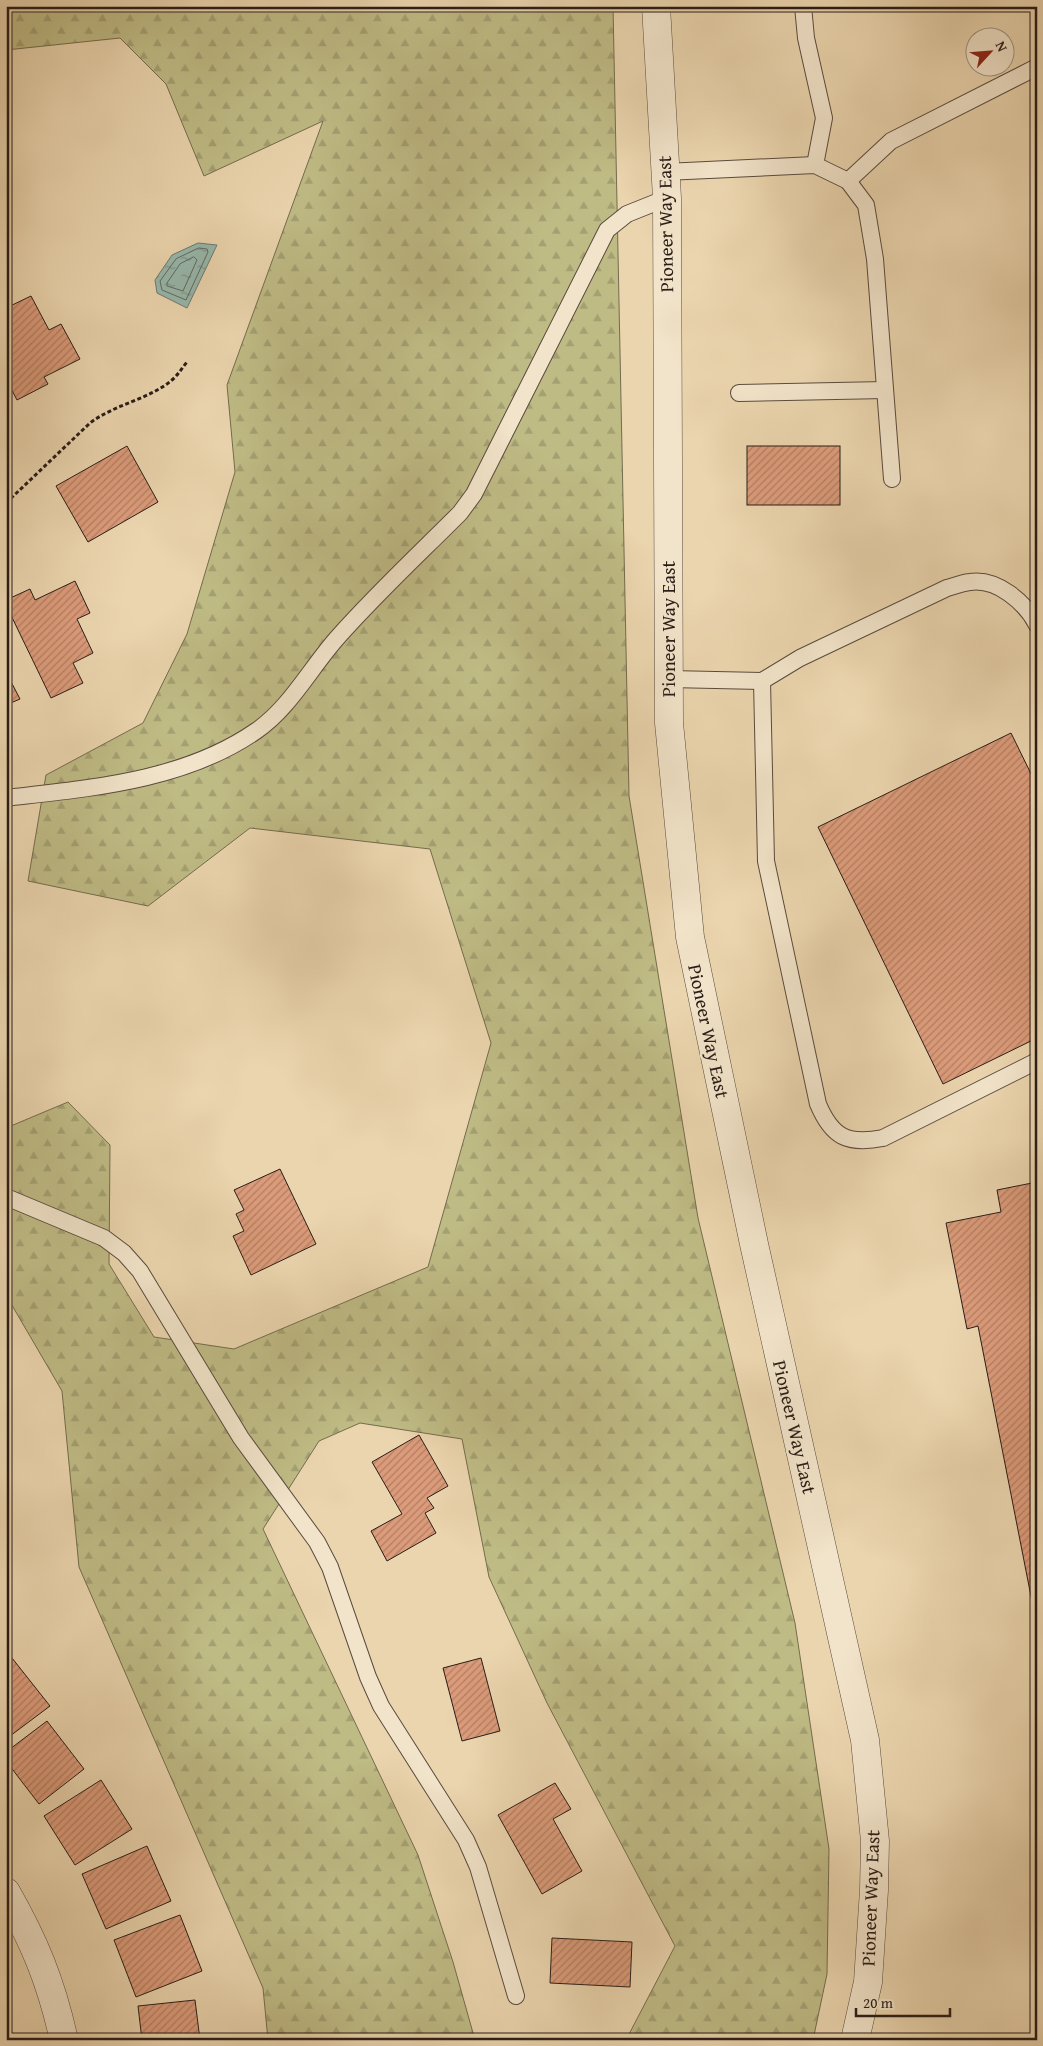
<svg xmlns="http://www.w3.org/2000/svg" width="1043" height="2046" font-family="'Gentium Book Plus',serif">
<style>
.forest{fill:url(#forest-firs);stroke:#746c4e}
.water{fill:url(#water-ripples);stroke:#6c7a71}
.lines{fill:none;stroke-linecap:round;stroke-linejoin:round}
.shore{stroke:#606a62;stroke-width:1}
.building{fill:url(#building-hatch);stroke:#291d18}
.service-casing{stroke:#5a4b3e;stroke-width:18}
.minor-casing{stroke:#5a4b3e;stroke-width:29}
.tertiary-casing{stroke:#5a4b3e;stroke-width:29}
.path{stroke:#291d18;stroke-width:3;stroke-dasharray:4 2.5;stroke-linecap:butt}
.service{stroke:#f2e4ca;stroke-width:16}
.minor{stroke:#f2e4ca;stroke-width:28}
.tertiary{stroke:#f2e4ca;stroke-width:28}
.labels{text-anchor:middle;stroke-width:5;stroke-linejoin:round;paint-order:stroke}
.street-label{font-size:19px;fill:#291d18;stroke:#f2e4ca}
</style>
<defs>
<pattern id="forest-firs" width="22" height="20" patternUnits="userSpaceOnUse" patternTransform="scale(1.25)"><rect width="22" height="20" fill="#bfbb85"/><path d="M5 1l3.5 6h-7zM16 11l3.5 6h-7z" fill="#a4a072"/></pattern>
<pattern id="water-ripples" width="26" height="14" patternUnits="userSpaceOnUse" patternTransform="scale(1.25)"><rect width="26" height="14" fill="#98b8ac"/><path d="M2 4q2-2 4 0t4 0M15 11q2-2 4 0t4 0" fill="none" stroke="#7c958b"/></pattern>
<pattern id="building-hatch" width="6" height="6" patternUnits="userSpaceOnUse" patternTransform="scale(1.25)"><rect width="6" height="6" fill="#dc9b7a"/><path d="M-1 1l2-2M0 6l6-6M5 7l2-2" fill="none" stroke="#b27e63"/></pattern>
</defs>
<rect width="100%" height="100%" fill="#ebd5ae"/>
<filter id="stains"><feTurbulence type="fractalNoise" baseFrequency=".004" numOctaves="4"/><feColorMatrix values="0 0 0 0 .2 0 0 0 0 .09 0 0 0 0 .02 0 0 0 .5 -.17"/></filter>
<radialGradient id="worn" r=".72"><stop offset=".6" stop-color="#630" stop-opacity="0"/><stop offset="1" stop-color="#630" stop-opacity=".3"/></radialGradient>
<path class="forest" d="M6,6H613L629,796L698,1218L795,1623L829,1849L827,1974L813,2040H626L675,1946L547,1703L489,1577L462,1439L360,1423L319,1441L263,1529L418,1855L453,1962L475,2040H268L263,1988L79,1567L62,1391L6,1295V1128L68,1102L110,1145L109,1264L154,1337L234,1349L428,1267L491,1043L430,849L250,828L148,906L28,881L46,775L143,723L187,634L235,472L227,385L323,121L204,176L166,84L120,38L6,50Z"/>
<path class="water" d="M198,243L217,245L187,308L157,293L155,280L172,255Z"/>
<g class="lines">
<g class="shore">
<path d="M199,248L207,249L208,252L186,300L162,290L160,281L176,259Z"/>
<path d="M194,257L197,260L183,291L167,286V283L180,264Z"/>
</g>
</g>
<g class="building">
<path d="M31,296L49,330L61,324L80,359L44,377L48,384L17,400L6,379V308Z"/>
<path d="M127,446L158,502L88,542L56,486Z"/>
<rect x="747" y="446" width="93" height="59"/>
<path d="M75,581L90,613L77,619L93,653L73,663L83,683L51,698L6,605V600L30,589L35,600Z"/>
<path d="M6,672L20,699L6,705Z"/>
<path d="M1011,733L1037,786V1038L943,1084L818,827Z"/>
<path d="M280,1169L316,1244L251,1275L233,1236L244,1231L236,1214L244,1210L234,1190Z"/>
<path d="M1037,1182V1627L978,1326L967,1329L946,1223L1001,1212L997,1190Z"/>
<path d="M419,1435L448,1486L427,1498L434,1508L425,1513L436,1533L387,1561L371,1531L402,1514L372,1462Z"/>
<path d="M12,1658L50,1706L6,1739V1663Z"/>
<path d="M481,1658L500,1731L462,1741L443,1668Z"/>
<path d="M47,1721L84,1769L39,1804L6,1761V1752Z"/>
<path d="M101,1780L132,1829L75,1865L44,1816Z"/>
<path d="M555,1783L571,1809L553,1819L582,1871L542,1894L498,1815Z"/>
<path d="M147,1846L171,1901L106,1929L82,1874Z"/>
<path d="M180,1915L202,1971L136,1997L114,1940Z"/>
<path d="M552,1938L632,1942L630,1987L550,1983Z"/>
<path d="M195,2000L200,2040H142L138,2006Z"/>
</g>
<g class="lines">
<defs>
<g id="service">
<path d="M803,6L806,38L824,118L815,165"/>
<path d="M665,172L815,165L848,181L866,205L875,259L892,479"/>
<path d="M848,181L891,141L1037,67"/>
<path d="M739,393L885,390"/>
<path d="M669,679L762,681L800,658L947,588C954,586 962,583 970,582C997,578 1025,602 1037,625"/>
<path d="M762,681L766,861L818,1104C832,1137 847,1145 883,1138L1037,1061"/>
<path d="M6,798C91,788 184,781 256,731C290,708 311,667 338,637C376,594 419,554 460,513L474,494L607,230L627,214L667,198"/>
<path d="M6,1197L104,1238L124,1253L140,1271L241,1438L317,1542L330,1567L368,1677L381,1706L466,1840L478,1867L516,1996"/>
</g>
<path id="minor" d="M6,1892C35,1943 51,1982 64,2040"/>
<path id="tertiary" d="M656,6L667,198L669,723L690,937L754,1244L865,1740L875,1841L874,1890L868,1982L855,2040"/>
</defs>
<use href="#service" class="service-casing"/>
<use href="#minor" class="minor-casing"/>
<use href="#tertiary" class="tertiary-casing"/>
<path class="path" d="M6,503L90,423C115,404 150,399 172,380C178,375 182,368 187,362"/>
<use href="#service" class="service"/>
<use href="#minor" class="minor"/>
<use href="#tertiary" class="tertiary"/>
</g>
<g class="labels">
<g class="street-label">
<text transform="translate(665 224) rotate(-91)" y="7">Pioneer Way East</text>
<text transform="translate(668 629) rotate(-90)" y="7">Pioneer Way East</text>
<text transform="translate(709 1031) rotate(78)" y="7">Pioneer Way East</text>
<text transform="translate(795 1427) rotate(77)" y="7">Pioneer Way East</text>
<text transform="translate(870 1898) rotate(-88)" y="7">Pioneer Way East</text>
</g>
</g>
<rect width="1043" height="2046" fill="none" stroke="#ebd5ae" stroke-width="25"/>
<rect x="8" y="8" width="1028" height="2031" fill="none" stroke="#291d18" stroke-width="2.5"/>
<rect x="12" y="12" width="1018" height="2021" fill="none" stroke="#291d18"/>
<g transform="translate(990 52) rotate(64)"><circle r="24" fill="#f2e4ca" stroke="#a29483"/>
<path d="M0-4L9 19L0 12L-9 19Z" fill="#8f2418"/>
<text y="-8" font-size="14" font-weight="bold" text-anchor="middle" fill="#291d18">N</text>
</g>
<path d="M856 2008v8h94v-8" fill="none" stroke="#291d18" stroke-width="2.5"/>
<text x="863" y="2008" font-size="15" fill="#291d18" stroke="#f2e4ca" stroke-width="4" paint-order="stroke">20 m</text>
<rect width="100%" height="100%" filter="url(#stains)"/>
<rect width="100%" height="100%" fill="url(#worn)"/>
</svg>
